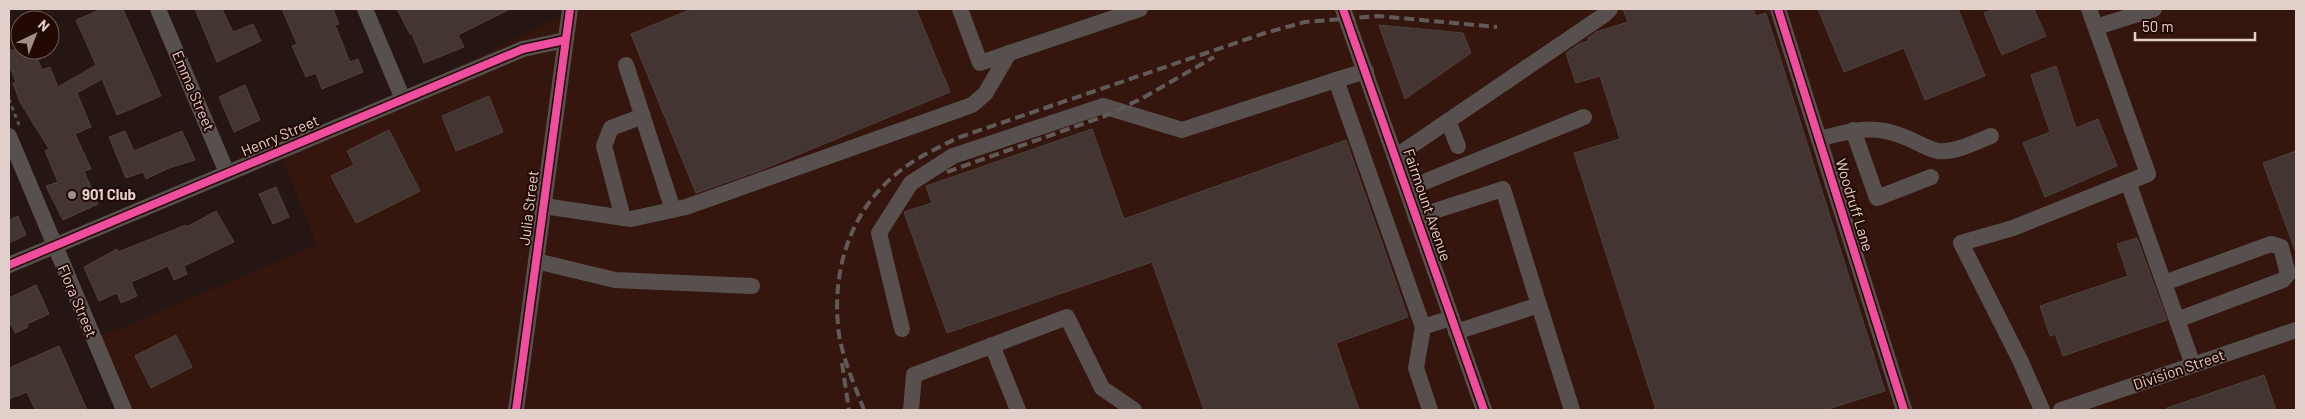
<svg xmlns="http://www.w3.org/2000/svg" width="2305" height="419" font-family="Barlow,sans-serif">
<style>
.built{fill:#35160e}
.building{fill:#433532;stroke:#4f413e}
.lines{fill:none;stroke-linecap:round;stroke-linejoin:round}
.path{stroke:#5c5553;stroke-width:3;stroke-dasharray:4 4;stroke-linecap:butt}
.minor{stroke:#57504e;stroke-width:16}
.rail{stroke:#625a58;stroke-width:4;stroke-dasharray:10 5;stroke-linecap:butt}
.cycleway-casing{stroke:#220904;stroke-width:11}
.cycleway{stroke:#ef4d9e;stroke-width:8}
.poi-dot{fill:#a08e8a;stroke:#220904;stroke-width:2}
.labels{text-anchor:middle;stroke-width:4;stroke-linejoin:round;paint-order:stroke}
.street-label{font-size:15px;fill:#e3cfca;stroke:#220904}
.poi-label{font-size:15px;font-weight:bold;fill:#e3cfca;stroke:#220904;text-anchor:start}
</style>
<rect width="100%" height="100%" fill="#251613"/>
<path class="built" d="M574,9H2296V410H117L90,341L317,245L281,156Z"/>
<g class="building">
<path d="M102,9H123L161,96L117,115L102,79L77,93L91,127L75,134L91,169L84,171L98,204L63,220L46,186L58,182L45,151L49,149L20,102L13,83L16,82L9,65V50H34L42,70L50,67L58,87L96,65L76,20Z"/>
<path d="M195,9H222L233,32L253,24L261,41L217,62Z"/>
<path d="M282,9H333L339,24L335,25L350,62L358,59L363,72L322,89L316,73L306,77L292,46L297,44Z"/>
<path d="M397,9H510L458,35L464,47L424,63L412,34H410Z"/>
<path d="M692,9H916L950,92L761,170L696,193L631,34Z"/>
<path d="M1623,9H1753L1756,16L1766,13L1885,391L1825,410H1656L1574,153L1620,139L1600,76L1576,83L1566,53L1579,44L1588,41V38L1596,32L1628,22Z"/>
<path d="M1818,9H1958L1985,76L1925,100L1904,48L1844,72Z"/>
<path d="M1995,9H2034L2046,36L2002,55L1984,13Z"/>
<path d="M1379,25L1463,33L1471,53L1405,99Z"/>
<path d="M2056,66L2076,128L2098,119L2117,166L2045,197L2023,143L2050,132L2031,75Z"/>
<path d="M245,85L260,120L234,132L219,97Z"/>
<path d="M489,96L503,132L456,151L442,116Z"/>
<path d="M1092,129L1124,219L1346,140L1408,317L1336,343L1359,410H1204L1152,262L947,333L904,212L932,203L926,186Z"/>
<path d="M389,130L420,191L356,223L331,176L354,165L347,151Z"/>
<path d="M125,131L134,151L182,131L195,160L169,168L146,179L143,172L126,178L109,137Z"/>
<path d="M2296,151V249L2295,250L2263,163Z"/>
<path d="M276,187L289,217L273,224L259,194Z"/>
<path d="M216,211L234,242L184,266L187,274L174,280L168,266L131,282L137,296L121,303L117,293L99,301L84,267L117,249L118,252L186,225L187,227Z"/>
<path d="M18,216L26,235L9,243V220Z"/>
<path d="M2137,238L2167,320L2063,356L2055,334L2050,336L2040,306L2128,276L2117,244Z"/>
<path d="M36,285L49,314L27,324L28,327L15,333L9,320V298Z"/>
<path d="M176,335L192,367L151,388L135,356Z"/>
<path d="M59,346L87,410H35L27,392L9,399V368Z"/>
<path d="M2264,375L2276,410H2167V408Z"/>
</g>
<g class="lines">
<path class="path" d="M9,99L19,125"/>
<g class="minor">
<path d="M158,9L227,173"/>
<path d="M365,9L403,99"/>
<path d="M960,9L980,63L1140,9"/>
<path d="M1343,9L1484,410"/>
<path d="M1778,9L1904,410"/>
<path d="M2096,27L2154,9"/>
<path d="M626,65L673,210"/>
<path d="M1366,71L1336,80L1423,327"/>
<path d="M1448,121L1458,146"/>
<path d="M1853,130L1877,198L1931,177"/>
<path d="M9,136L124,410"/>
<path d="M1819,139C1849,131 1872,124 1902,136C1914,140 1926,149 1938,151C1956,153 1975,142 1991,136"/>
<path d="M1395,157L1604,15L1610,9"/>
<path d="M2128,182L2193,365"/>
<path d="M1407,189L1584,117"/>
<path d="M544,206L631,219L686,207L972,105L985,94L1009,53"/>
<path d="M1416,217L1503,189L1539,305"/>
<path d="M623,218L604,146L611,128L643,116"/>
<path d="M536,261L615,280L752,286"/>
<path d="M9,265L523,49L565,40"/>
<path d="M2164,283L2271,244L2281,247L2288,274L2283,280L2177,320"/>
<path d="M902,329L879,233L911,183L953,156L1103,106L1182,130L1336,80"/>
<path d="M1456,332L1539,305L1572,410"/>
<path d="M992,345L1018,410"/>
<path d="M516,410L570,9"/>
<path d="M911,410L914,375L1067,317L1102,388L1134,410"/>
<path d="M1430,410L1416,368L1423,327L1451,318"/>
<path d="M2042,410L2021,362L1961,243L2013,228L2148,174L2089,9"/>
<path d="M2061,410L2296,330"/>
</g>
<g class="rail">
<path d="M947,172L1105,116L1141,99L1214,57"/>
<path d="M842,363L849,410"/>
<path d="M864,410C855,386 843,360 839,334C831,275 848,214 895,175C913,159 936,149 957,138L1265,33L1305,22L1378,16L1497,27"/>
</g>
<defs>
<g id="cycleway">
<path d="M1343,9L1484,410"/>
<path d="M1778,9L1904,410"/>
<path d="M9,265L523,49L565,40"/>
<path d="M516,410L570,9"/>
</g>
</defs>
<use href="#cycleway" class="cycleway-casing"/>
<use href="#cycleway" class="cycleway"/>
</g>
<circle class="poi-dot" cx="72" cy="195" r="5"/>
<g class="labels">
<g class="street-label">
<text transform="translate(193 91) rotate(67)" y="5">Emma Street</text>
<text transform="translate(280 136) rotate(-23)" y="5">Henry Street</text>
<text transform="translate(1427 205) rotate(71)" y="5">Fairmount Avenue</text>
<text transform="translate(1854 205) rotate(73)" y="5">Woodruff Lane</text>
<text transform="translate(529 208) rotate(-83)" y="5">Julia Street</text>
<text transform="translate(77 301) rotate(67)" y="5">Flora Street</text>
<text transform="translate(2179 370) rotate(-19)" y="5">Division Street</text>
</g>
<g class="poi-label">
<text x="82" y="200">901 Club</text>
</g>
</g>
<rect width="2305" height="419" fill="none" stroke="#e3cfca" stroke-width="20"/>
<g transform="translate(35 35) rotate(43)"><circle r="24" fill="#220904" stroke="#6f5853"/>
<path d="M0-4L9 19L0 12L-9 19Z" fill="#a08e8a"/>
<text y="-8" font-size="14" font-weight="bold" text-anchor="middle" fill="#e3cfca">N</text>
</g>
<path d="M2135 32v8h120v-8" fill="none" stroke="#e3cfca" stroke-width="2.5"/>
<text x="2142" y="32" font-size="15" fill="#e3cfca" stroke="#220904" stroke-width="4" paint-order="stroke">50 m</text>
</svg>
